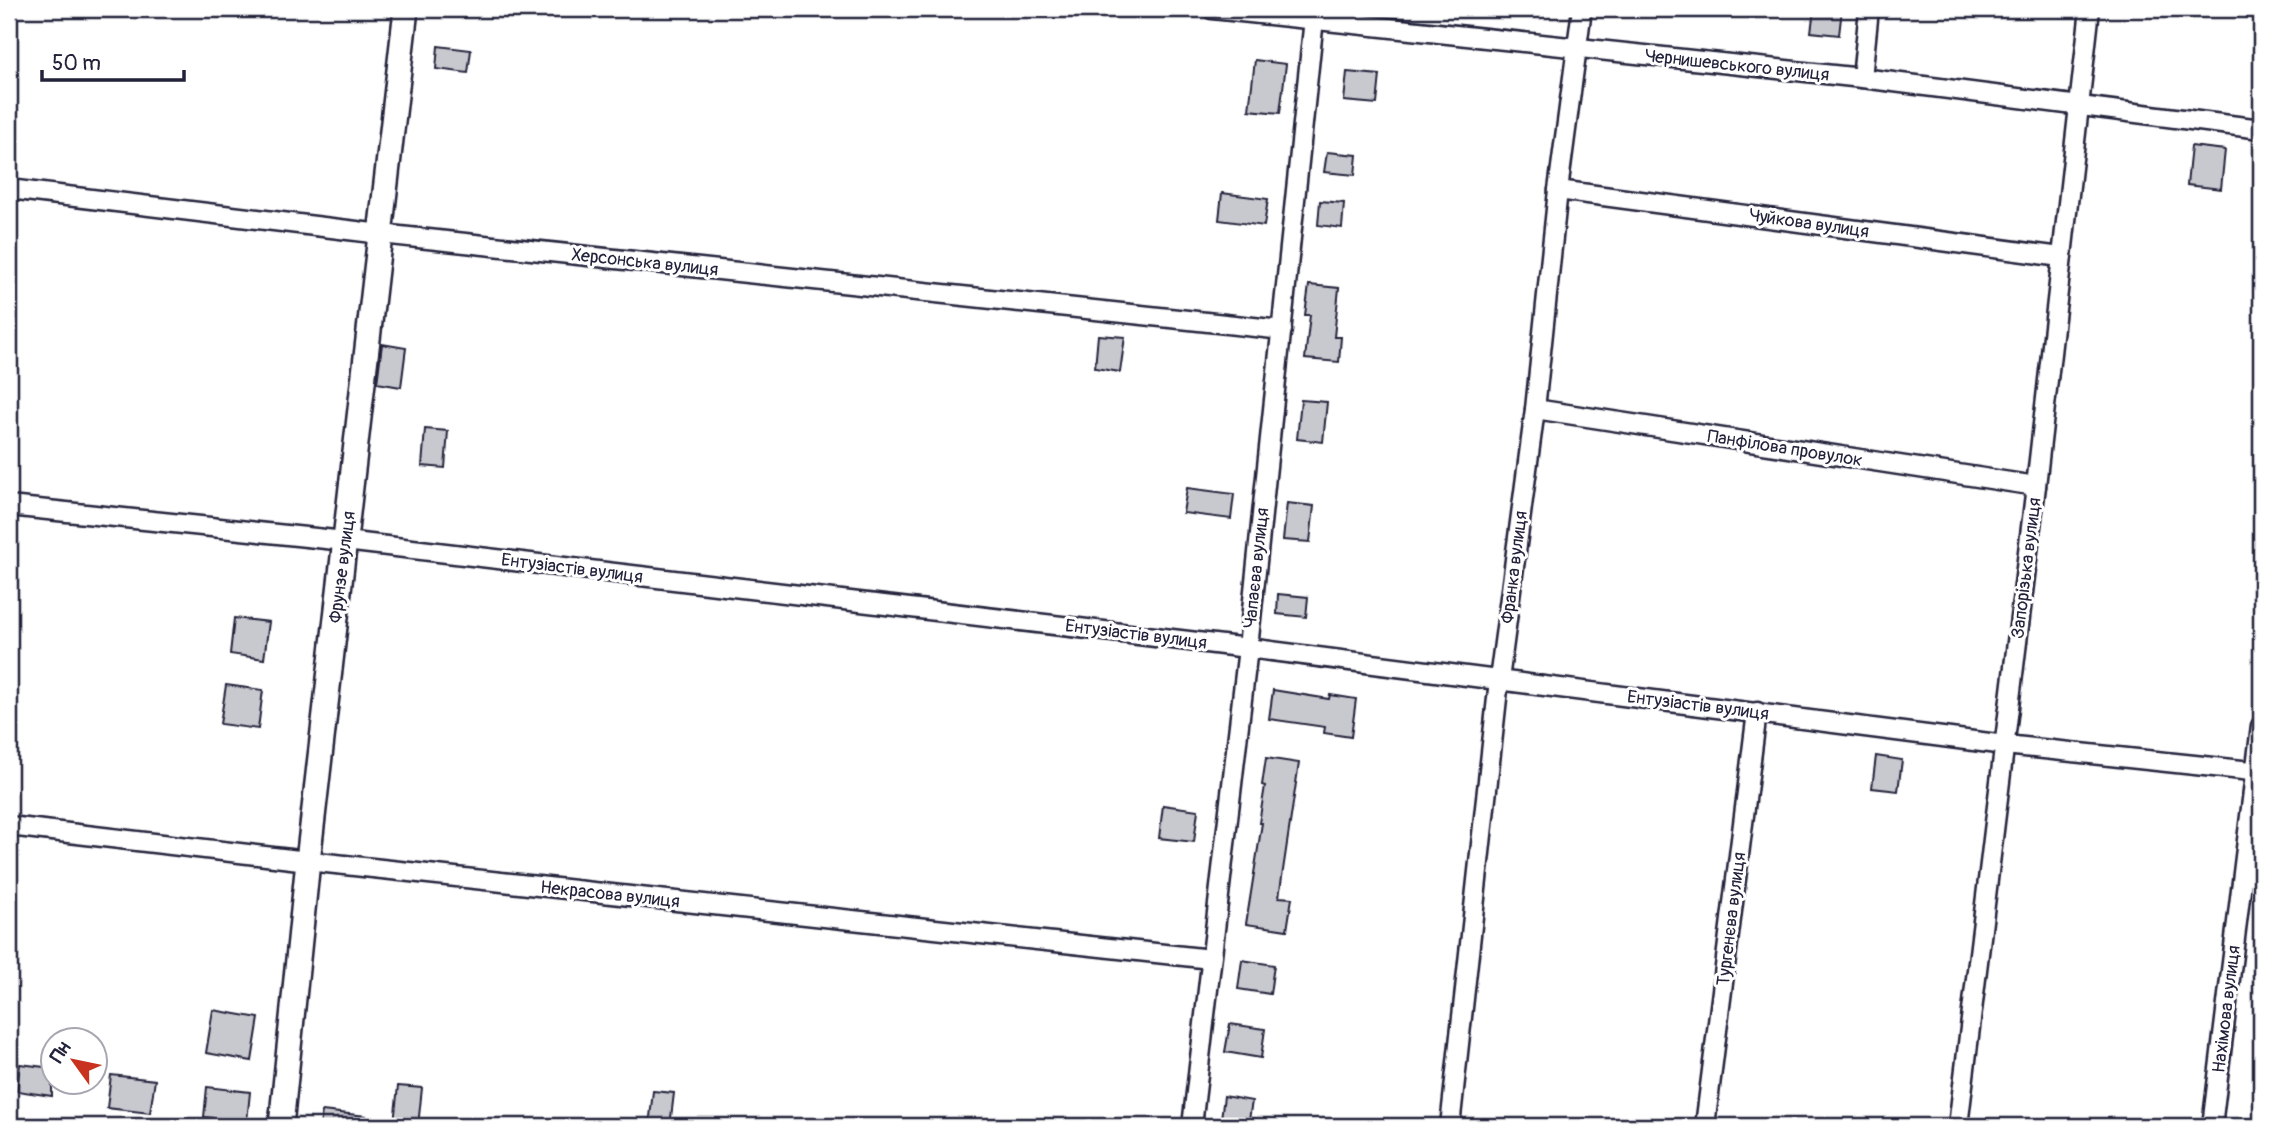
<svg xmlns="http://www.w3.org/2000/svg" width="2270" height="1135" font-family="Pangolin,sans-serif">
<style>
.building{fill:#c8c8cf;stroke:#22223b;stroke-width:2}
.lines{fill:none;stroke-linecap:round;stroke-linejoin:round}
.minor-casing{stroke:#22223b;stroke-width:23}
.tertiary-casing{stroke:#22223b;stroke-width:28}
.minor{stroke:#fff;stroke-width:18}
.tertiary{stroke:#fff;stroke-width:23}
.labels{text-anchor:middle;stroke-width:6;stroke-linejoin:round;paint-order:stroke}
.street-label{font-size:18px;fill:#22223b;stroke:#fff}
</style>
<rect width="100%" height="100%" fill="#fff"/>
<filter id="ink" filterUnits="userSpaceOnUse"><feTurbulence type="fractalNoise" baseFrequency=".0143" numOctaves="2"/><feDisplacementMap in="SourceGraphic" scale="14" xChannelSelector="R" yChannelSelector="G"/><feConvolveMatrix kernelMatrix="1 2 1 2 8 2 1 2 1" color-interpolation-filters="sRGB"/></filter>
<g filter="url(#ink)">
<g class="building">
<path d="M1814,9H1842L1839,35L1811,32Z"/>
<path d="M438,46L471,50L468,73L436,69Z"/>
<path d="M1255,60L1286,64L1280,113L1249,110Z"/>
<path d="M1347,72L1380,75L1377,104L1344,101Z"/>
<path d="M2191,146L2225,150L2221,189L2187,185Z"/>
<path d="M1327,152L1357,155L1355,175L1324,172Z"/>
<path d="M1222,193L1268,199L1264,226L1219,220Z"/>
<path d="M1320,201L1344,203L1342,228L1318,225Z"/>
<path d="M1309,285L1339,288L1334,337H1341L1339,362L1305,359L1310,315H1305Z"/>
<path d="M1098,335L1125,337L1120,372L1095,368Z"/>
<path d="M382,344L406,348L401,387L377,383Z"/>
<path d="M1301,400L1327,402L1323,442L1297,439Z"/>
<path d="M425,429L448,431L445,468L422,466Z"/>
<path d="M1187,488L1234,494L1231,519L1183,513Z"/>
<path d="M1287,503L1314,506L1310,542L1283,540Z"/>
<path d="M1278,594L1308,597L1306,617L1277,614Z"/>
<path d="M234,618L269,622L264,659L230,654Z"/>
<path d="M226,685L263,690L258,729L220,724Z"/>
<path d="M1273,690L1329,699L1330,695L1356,699L1351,737L1324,733L1325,727L1269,719Z"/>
<path d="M1876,756L1902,760L1898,791L1872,788Z"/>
<path d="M1266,758L1299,763L1279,897L1292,898L1287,930L1246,924L1262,823H1259L1265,786L1262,785Z"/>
<path d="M1163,805L1198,810L1194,842L1159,838Z"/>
<path d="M1242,960L1274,965L1270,994L1238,989Z"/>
<path d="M213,1010L259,1018L252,1061L206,1053Z"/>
<path d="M1230,1024L1265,1029L1261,1058L1225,1052Z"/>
<path d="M20,1064L52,1068V1096L17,1091Z"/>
<path d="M111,1075L155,1080L150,1113L107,1108Z"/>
<path d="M398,1086L422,1088L418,1126L394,1123Z"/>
<path d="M207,1087L250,1092L247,1122L204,1117Z"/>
<path d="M653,1091L674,1093L670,1126H649Z"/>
<path d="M1224,1096L1252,1101L1248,1126H1220Z"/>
<path d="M322,1111L366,1116L365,1126H320Z"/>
</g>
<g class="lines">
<defs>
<g id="minor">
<path d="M1212,9L1862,78L2261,129"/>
<path d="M1862,78L1869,9"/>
<path d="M9,189L381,234L1282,330"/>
<path d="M1558,190L2061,257"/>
<path d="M1535,409L2036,486"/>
<path d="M9,506L345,541L1248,648L2005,745L2261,772"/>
<path d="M9,826L308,861L1211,959"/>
<path d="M1192,1126L1248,648L1315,9"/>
<path d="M1450,1126L1499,680L1535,409L1558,190L1582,9"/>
<path d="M1705,1126L1757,712"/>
<path d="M1958,1126L2036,486L2090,9"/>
<path d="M2212,1126L2261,726"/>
</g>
<path id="tertiary" d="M281,1126L308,861L406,9"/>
</defs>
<use href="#minor" class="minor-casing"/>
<use href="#tertiary" class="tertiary-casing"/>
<use href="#minor" class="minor"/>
<use href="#tertiary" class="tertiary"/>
</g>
</g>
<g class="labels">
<g class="street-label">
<text transform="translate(1737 65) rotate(6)" y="6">Чернишевського вулиця</text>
<text transform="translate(1809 223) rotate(8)" y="6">Чуйкова вулиця</text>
<text transform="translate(645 262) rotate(6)" y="6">Херсонська вулиця</text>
<text transform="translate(1785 448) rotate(9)" y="6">Панфілова провулок</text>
<text transform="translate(342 567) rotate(-83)" y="6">Фрунзе вулиця</text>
<text transform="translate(1514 567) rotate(-83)" y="6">Франка вулиця</text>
<text transform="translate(572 568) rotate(7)" y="6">Ентузіастів вулиця</text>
<text transform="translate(1256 568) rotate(-84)" y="6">Чапаєва вулиця</text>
<text transform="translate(2026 568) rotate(-83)" y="6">Запорізька вулиця</text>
<text transform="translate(1136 634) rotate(7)" y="6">Ентузіастів вулиця</text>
<text transform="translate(1698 705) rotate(7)" y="6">Ентузіастів вулиця</text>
<text transform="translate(610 894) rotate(6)" y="6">Некрасова вулиця</text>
<text transform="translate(1731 919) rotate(-83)" y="6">Тургенєва вулиця</text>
<text transform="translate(2226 1009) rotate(-83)" y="6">Нахімова вулиця</text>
</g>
</g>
<rect width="2270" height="1135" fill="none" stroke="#fff" stroke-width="35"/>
<rect x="18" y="18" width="2235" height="1100" fill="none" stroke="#22223b" stroke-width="2.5" filter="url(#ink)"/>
<g transform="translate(74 1061) rotate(303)"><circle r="33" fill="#ffffff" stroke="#a7a7b1" stroke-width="2"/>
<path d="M0-5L12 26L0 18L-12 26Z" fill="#c8321e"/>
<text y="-10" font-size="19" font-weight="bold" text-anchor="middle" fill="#22223b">Пн</text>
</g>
<path d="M42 70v10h142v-10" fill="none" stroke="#22223b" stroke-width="3.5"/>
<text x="52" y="70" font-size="21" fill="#22223b" stroke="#ffffff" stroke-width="5" paint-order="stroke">50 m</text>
</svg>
